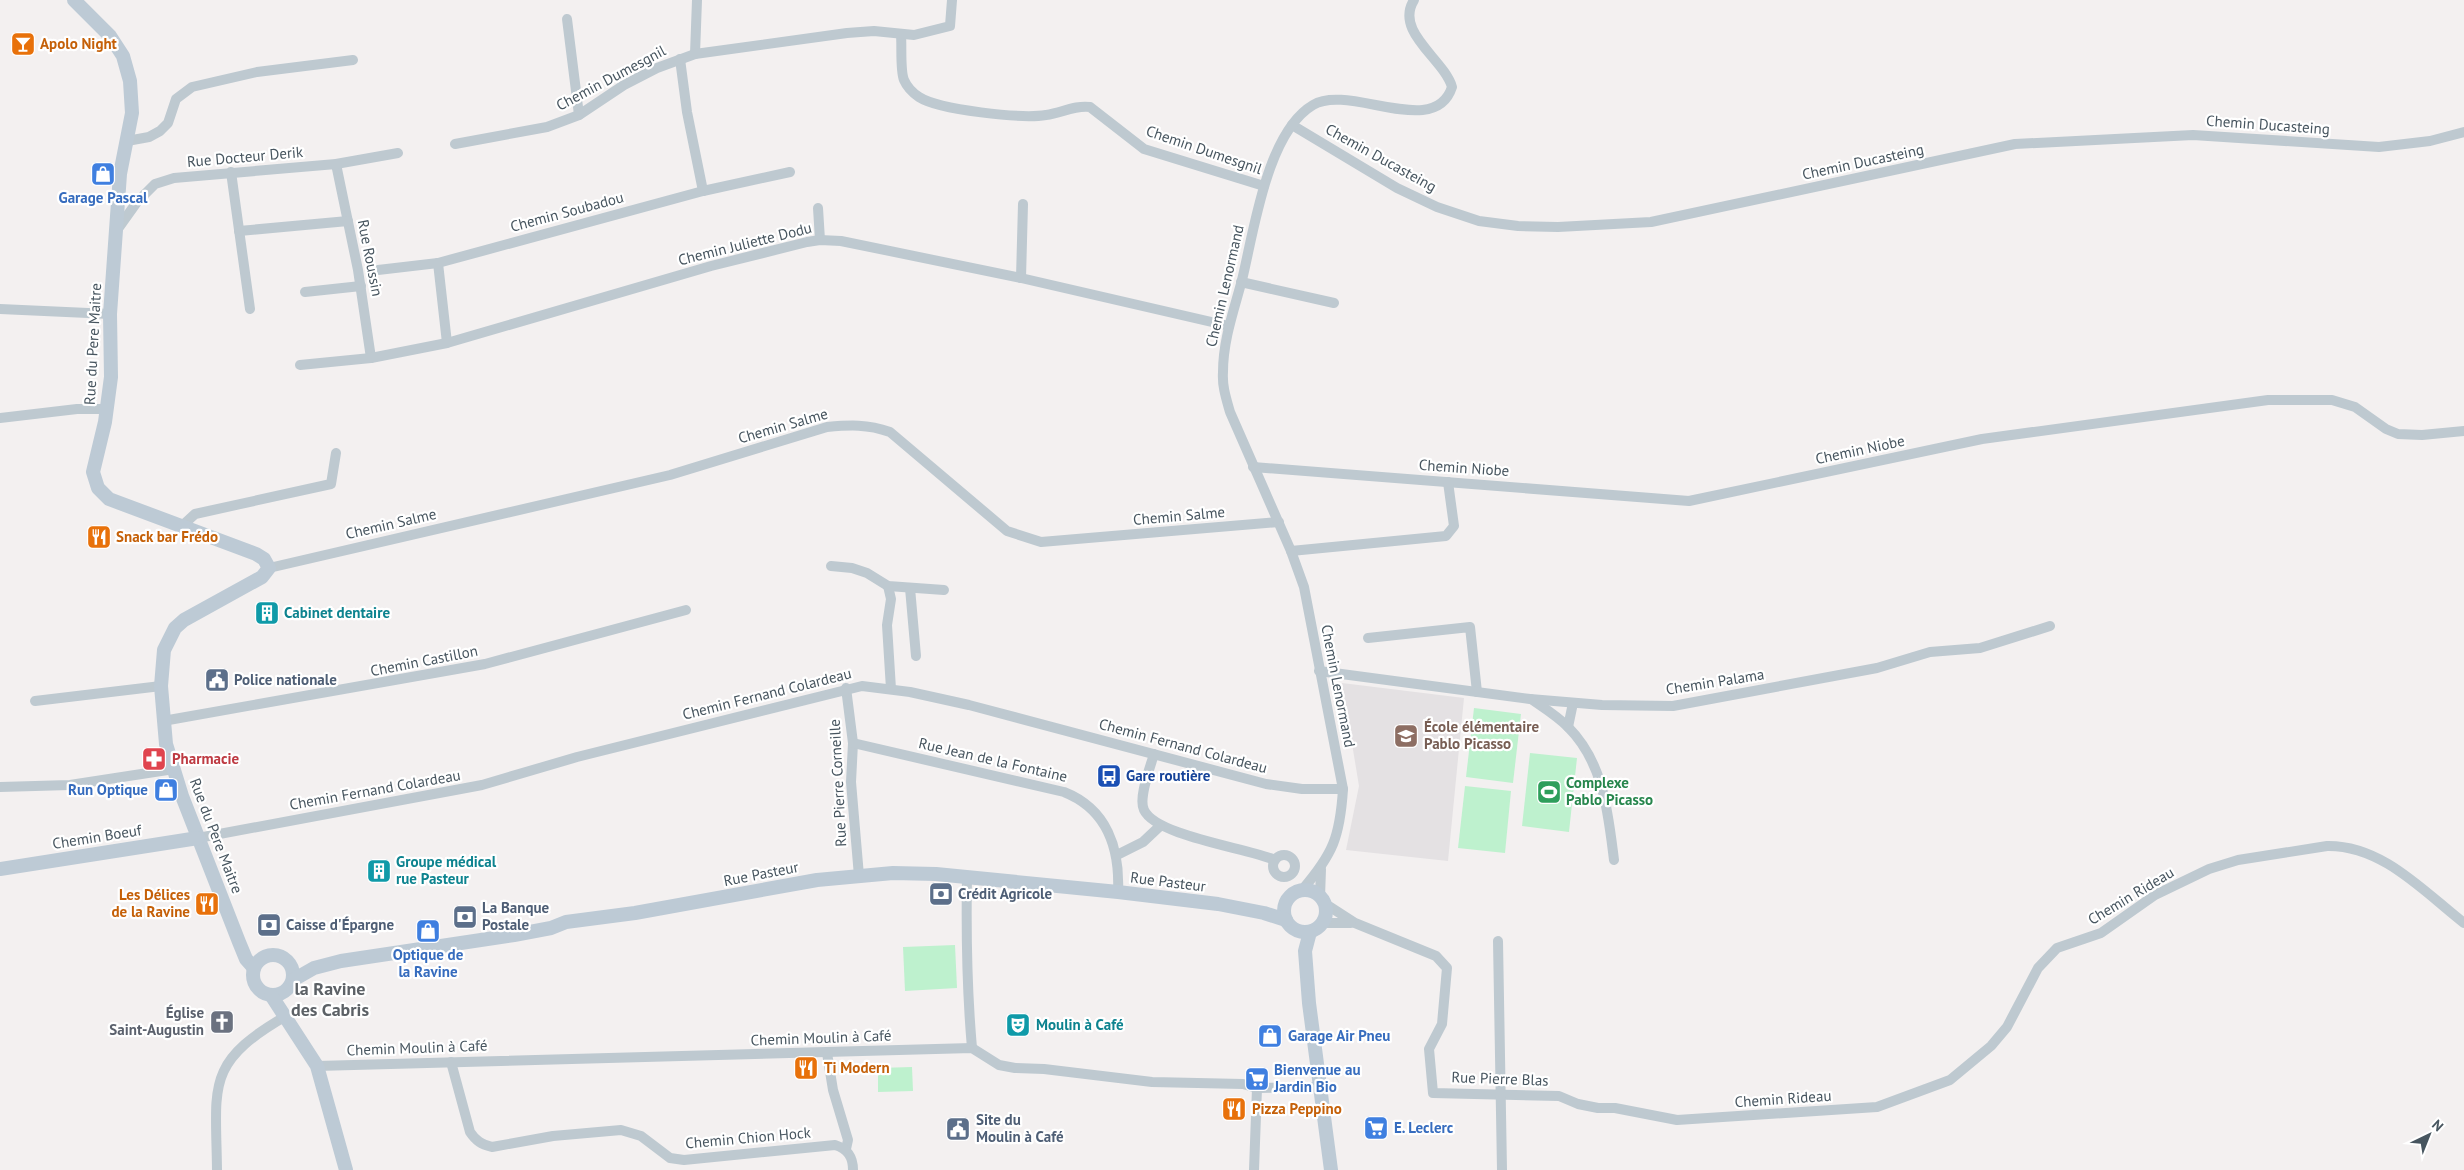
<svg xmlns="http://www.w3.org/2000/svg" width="2464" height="1170" font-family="'PT Sans',sans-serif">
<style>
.education{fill:#e4e1e3}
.green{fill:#bef1ce}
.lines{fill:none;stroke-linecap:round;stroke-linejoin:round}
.street{stroke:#bec9d0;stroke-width:10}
.secondary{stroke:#bdcad5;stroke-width:14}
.labels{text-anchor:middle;stroke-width:4.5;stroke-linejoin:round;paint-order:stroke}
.food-label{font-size:15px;font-weight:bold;fill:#c56008;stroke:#fff;text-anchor:start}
.street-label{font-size:15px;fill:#47555f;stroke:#fff}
.shop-label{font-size:15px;font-weight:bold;fill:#366cbe;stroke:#fff;text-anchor:start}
.culture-label{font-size:15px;font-weight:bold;fill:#0d838f;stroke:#fff;text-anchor:start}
.service-label{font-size:15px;font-weight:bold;fill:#4e5e75;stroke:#fff;text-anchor:start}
.education-label{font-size:15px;font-weight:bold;fill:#785e54;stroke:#fff;text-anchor:start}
.health-label{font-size:15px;font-weight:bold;fill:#be3a42;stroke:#fff;text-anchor:start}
.transit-label{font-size:15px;font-weight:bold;fill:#164399;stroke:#fff;text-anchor:start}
.leisure-label{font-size:15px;font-weight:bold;fill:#27864d;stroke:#fff;text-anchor:start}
.worship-label{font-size:15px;font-weight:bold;fill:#5b616d;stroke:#fff;text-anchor:end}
.quarter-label{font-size:18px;font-weight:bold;fill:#5c6166;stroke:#fff}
</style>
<rect width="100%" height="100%" fill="#f3f0f0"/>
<path class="education" d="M1342,683L1464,698L1448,861L1346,850L1359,786Z"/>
<g class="green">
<path d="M1474,708L1521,714L1513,783L1466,777Z"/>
<path d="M1530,753L1577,758L1569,832L1522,826Z"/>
<path d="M1465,786L1511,791L1505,853L1458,848Z"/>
<path d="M955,945L957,988L905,991L903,947Z"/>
<path d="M912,1067L913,1091L878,1092V1068Z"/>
</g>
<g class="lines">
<g class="street">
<path d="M567,19L579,115"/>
<path d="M901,35C902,46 900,71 904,80C907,87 913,93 919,97C939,110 1022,119 1046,115C1062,113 1074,105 1090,107L1144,149L1264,186"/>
<path d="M695,54L697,0"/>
<path d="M680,59L687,112L703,191"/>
<path d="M1292,125L1397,188L1437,207L1479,221L1518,226L1558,227L1651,222L2015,144L2193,135L2379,147L2430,141L2464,132"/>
<path d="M127,141L149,137L160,131L168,123L176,99L192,87L257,72L353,60"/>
<path d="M455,144L547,127L579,115L624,85L657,68L695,54L847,33L874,31L914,35L950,26L952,0"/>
<path d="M336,164L358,270L371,358"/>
<path d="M231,172L250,309"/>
<path d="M818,208L820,240"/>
<path d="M117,230L137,202L155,184L174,178L336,164L398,153"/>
<path d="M239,231L348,221"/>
<path d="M438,263L447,343"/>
<path d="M378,270L438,263L703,191L790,172"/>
<path d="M1021,278L1023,204"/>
<path d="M1241,282L1334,303"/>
<path d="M305,292L361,286"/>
<path d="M0,309L110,314"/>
<path d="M300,365L371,358L447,343L711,266L807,242L820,240L841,241L1021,278L1229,326"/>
<path d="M0,418L77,409H107"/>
<path d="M1253,467L1689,501L1982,439L2268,400H2332L2355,407L2386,429L2398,434L2422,435L2464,431"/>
<path d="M182,526L195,514L331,484L336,453"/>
<path d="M1291,551L1446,536L1454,526L1448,482"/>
<path d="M831,566L852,568L867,573L888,586L944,590"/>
<path d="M269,568L670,475L827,427C850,425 867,424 890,432L1007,531L1041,542L1279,522"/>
<path d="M888,586L891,599L887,625L891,689"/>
<path d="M910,588L916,656"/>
<path d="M1368,638L1470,627L1477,692"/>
<path d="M1319,671L1530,699L1602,705L1673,706L1877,668L1930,652L1980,648L2050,626"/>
<path d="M846,688L853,743L851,782L859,876"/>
<path d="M1531,699C1544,708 1557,716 1568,727C1604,763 1608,813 1614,860"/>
<path d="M35,701L161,686"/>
<path d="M163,721L485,664L686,610"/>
<path d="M1568,727L1573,703"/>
<path d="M853,743L1064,792C1107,809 1120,848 1118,892"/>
<path d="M1154,754C1150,768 1138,798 1144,810C1156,836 1247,848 1275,860"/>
<path d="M0,787L70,785L174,769"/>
<path d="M198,838L482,785L577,757L862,686L910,692L969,705L1266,784L1302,789H1343"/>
<circle cx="1284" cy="866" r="11"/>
<path d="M1117,855L1143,842L1160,826"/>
<path d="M967,877C966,934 967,991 972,1048"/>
<path d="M1302,890C1333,854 1340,837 1343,789L1304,587L1291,551L1230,412C1226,398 1222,386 1223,372C1223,340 1234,310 1242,280C1254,231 1267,132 1313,105C1349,83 1435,140 1452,87C1444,59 1394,32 1414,0"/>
<path d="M1320,897L1321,869"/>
<path d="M1324,903L1355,923L1436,956L1447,968L1442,1024L1429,1049L1433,1093L1559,1096L1578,1104L1598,1108H1615L1677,1120L1877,1107L1950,1080L1991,1046L2007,1027L2038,968L2057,948L2101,933L2155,895L2209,869L2238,860L2327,846C2382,845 2423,891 2464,923"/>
<path d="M1322,923H1351"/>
<path d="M1498,941L1502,1170"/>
<path d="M827,1053L833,1090L848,1140L846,1149"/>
<path d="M451,1062L470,1132C476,1141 481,1144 492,1147L553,1136L621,1130L641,1136L670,1158L684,1160L835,1145C848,1149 853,1157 853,1170"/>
<path d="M317,1066L972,1048L999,1065L1015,1068L1044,1069L1152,1082L1243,1084L1257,1088L1321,1087"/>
<path d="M217,1170C216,1085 205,1063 286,1016"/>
<path d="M1254,1170L1257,1088"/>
</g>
<g class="secondary">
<path d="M74,0L110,36L123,56L130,81L132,113L120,174L110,314L111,377L105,422L93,472L98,488L109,499L256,554L264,559L269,568L262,577L184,620L175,628L164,650L161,686L166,744L182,796L239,942L246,959L254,968"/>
<path d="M0,869L198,838"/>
<circle cx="1305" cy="911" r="21"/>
<path d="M1310,932L1305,951L1309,1003L1331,1170"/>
<circle cx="273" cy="975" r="20"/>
<path d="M293,980L314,968L341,961L514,935L551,928L566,922L635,913L817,880L893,873L936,874L1118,892L1218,904L1264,913L1286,920"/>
<path d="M271,995L317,1066L346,1170"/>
</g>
</g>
<defs>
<symbol id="bar-square" viewBox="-11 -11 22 22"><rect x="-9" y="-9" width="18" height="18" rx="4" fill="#e8710a" stroke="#fff"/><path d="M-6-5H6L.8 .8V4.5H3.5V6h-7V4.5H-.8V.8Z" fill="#fff"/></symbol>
<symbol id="shop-square" viewBox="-11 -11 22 22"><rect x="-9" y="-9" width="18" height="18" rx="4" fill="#3f7fe0" stroke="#fff"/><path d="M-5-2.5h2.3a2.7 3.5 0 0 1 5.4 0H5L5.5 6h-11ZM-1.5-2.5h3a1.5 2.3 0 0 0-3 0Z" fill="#fff"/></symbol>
<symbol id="restaurant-square" viewBox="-11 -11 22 22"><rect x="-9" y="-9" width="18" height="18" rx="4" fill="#e8710a" stroke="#fff"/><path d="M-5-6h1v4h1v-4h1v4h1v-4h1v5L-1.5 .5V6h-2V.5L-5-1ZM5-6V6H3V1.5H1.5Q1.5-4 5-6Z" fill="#fff"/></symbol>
<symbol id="building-square" viewBox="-11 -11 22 22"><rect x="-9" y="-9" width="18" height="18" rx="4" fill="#0f9aa8" stroke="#fff"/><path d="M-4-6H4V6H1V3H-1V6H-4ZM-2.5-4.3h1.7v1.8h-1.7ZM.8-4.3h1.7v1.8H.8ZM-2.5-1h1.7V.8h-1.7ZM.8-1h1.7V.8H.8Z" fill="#fff"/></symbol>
<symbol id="civic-square" viewBox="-11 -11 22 22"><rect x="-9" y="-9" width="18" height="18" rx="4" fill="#5c6f8a" stroke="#fff"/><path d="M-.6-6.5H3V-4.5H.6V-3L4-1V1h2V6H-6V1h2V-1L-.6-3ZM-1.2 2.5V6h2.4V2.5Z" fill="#fff"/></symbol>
<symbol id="school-square" viewBox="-11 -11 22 22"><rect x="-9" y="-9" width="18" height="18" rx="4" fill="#8d6e63" stroke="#fff"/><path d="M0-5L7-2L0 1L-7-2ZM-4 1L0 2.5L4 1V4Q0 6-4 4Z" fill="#fff"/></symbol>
<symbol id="pharmacy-square" viewBox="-11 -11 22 22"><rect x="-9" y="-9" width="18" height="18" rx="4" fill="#e0444e" stroke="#fff"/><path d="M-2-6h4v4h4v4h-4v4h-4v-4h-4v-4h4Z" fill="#fff"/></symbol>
<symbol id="bus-square" viewBox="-11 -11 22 22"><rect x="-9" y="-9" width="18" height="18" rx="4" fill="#1a4fb4" stroke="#fff"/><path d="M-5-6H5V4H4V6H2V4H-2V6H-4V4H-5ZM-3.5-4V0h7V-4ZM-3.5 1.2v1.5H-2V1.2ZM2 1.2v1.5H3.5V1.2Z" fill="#fff"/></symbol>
<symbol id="stadium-square" viewBox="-11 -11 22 22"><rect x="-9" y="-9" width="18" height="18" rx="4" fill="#2e9e5b" stroke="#fff"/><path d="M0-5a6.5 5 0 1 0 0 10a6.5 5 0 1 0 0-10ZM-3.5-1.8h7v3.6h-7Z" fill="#fff"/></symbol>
<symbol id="bank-square" viewBox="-11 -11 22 22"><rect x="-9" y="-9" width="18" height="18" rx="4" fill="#5c6f8a" stroke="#fff"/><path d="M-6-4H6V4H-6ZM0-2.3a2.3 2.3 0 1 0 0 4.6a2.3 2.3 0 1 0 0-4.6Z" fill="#fff"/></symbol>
<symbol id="church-square" viewBox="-11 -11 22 22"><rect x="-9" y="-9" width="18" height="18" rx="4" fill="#6b7280" stroke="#fff"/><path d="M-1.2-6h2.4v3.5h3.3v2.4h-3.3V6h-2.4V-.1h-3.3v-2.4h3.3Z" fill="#fff"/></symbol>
<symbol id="theatre-square" viewBox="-11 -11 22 22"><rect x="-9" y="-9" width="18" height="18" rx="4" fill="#0f9aa8" stroke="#fff"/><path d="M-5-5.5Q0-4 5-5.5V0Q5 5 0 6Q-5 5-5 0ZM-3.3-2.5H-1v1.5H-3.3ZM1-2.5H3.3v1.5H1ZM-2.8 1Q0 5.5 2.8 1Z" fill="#fff"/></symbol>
<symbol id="supermarket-square" viewBox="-11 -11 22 22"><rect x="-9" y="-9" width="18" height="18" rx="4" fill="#3f7fe0" stroke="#fff"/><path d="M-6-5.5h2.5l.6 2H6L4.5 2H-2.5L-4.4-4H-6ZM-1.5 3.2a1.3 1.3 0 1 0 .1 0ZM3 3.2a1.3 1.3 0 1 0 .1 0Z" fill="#fff"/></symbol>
</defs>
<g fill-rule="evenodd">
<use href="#bar-square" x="9" y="30" width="28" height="28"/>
<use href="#shop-square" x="89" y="160" width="28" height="28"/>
<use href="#restaurant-square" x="85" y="523" width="28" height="28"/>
<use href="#building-square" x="253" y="599" width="28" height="28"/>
<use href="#civic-square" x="203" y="666" width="28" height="28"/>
<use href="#school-square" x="1392" y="722" width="28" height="28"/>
<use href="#pharmacy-square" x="140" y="745" width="28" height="28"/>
<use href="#bus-square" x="1095" y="762" width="28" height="28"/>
<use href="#shop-square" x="152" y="776" width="28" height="28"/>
<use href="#stadium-square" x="1535" y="778" width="28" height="28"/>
<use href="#building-square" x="365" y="857" width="28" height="28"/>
<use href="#bank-square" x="927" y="880" width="28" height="28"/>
<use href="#restaurant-square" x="193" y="890" width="28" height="28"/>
<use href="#bank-square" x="451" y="903" width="28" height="28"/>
<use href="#bank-square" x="255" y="911" width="28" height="28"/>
<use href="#shop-square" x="414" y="917" width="28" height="28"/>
<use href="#church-square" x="208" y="1008" width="28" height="28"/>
<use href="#theatre-square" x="1004" y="1011" width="28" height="28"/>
<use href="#shop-square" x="1256" y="1022" width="28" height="28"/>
<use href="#restaurant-square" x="792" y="1054" width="28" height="28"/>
<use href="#supermarket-square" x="1243" y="1065" width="28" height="28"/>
<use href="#restaurant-square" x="1220" y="1095" width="28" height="28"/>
<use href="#supermarket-square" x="1362" y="1114" width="28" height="28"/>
<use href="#civic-square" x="944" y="1115" width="28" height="28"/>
</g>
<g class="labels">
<g class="food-label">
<text x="40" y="49">Apolo Night</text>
<text x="116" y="542">Snack bar Frédo</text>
<text x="190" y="900" text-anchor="end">Les Délices<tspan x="190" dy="17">de la Ravine</tspan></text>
<text x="824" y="1073">Ti Modern</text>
<text x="1252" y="1114">Pizza Peppino</text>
</g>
<g class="street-label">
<text transform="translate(611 78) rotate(-28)" y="5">Chemin Dumesgnil</text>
<text transform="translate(2268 125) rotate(4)" y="5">Chemin Ducasteing</text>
<text transform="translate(1204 150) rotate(19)" y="5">Chemin Dumesgnil</text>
<text transform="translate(245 157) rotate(-5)" y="5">Rue Docteur Derik</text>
<text transform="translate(1381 158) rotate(29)" y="5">Chemin Ducasteing</text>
<text transform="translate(1863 162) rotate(-12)" y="5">Chemin Ducasteing</text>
<text transform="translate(567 212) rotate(-15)" y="5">Chemin Soubadou</text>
<text transform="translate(745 244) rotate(-14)" y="5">Chemin Juliette Dodu</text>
<text transform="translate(370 258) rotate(79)" y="5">Rue Roussin</text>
<text transform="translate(1225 286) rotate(-77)" y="5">Chemin Lenormand</text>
<text transform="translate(93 344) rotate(-87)" y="5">Rue du Pere Maitre</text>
<text transform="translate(783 426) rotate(-16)" y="5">Chemin Salme</text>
<text transform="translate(1860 450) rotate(-12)" y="5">Chemin Niobe</text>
<text transform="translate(1464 468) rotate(4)" y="5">Chemin Niobe</text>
<text transform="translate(1179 516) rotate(-5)" y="5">Chemin Salme</text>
<text transform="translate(391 524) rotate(-13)" y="5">Chemin Salme</text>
<text transform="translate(424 661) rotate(-11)" y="5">Chemin Castillon</text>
<text transform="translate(1715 682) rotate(-9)" y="5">Chemin Palama</text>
<text transform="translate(1338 686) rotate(79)" y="5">Chemin Lenormand</text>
<text transform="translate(767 694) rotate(-14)" y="5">Chemin Fernand Colardeau</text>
<text transform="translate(1183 746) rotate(15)" y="5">Chemin Fernand Colardeau</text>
<text transform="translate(993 760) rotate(13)" y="5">Rue Jean de la Fontaine</text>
<text transform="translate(838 783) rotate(-93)" y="5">Rue Pierre Corneille</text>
<text transform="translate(375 790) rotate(-10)" y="5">Chemin Fernand Colardeau</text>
<text transform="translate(216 836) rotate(69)" y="5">Rue du Pere Maitre</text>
<text transform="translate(97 837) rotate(-9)" y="5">Chemin Boeuf</text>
<text transform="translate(761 874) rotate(-11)" y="5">Rue Pasteur</text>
<text transform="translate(1168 882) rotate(7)" y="5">Rue Pasteur</text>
<text transform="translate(2131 896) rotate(-31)" y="5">Chemin Rideau</text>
<text transform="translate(821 1038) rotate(-2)" y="5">Chemin Moulin à Café</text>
<text transform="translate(417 1048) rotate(-2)" y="5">Chemin Moulin à Café</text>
<text transform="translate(1500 1079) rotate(2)" y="5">Rue Pierre Blas</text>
<text transform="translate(1783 1099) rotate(-4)" y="5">Chemin Rideau</text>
<text transform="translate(748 1138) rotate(-5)" y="5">Chemin Chion Hock</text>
</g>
<g class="shop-label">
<text x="103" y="203" text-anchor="middle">Garage Pascal</text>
<text x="148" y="795" text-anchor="end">Run Optique</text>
<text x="428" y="960" text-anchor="middle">Optique de<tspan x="428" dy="17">la Ravine</tspan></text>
<text x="1288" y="1041">Garage Air Pneu</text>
<text x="1274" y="1075">Bienvenue au<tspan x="1274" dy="17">Jardin Bio</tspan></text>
<text x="1394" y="1133">E. Leclerc</text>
</g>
<g class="culture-label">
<text x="284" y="618">Cabinet dentaire</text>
<text x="396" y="867">Groupe médical<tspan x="396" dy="17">rue Pasteur</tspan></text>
<text x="1036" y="1030">Moulin à Café</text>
</g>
<g class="service-label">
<text x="234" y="685">Police nationale</text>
<text x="958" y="899">Crédit Agricole</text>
<text x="482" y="913">La Banque<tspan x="482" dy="17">Postale</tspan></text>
<text x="286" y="930">Caisse d'Épargne</text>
<text x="976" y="1125">Site du<tspan x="976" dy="17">Moulin à Café</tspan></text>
</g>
<g class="education-label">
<text x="1424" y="732">École élémentaire<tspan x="1424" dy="17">Pablo Picasso</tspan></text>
</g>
<g class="health-label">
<text x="172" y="764">Pharmacie</text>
</g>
<g class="transit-label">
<text x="1126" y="781">Gare routière</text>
</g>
<g class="leisure-label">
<text x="1566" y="788">Complexe<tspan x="1566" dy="17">Pablo Picasso</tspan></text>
</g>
<g class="worship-label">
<text x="204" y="1018">Église<tspan x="204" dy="17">Saint-Augustin</tspan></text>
</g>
<g class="quarter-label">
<text x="330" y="995">la Ravine<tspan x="330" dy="21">des Cabris</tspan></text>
</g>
</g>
<g transform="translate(2429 1135) rotate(43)" stroke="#ffffff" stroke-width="4" paint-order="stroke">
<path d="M0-4L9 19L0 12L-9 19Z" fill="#47555f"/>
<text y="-8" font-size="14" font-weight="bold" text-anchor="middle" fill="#47555f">N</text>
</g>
</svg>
